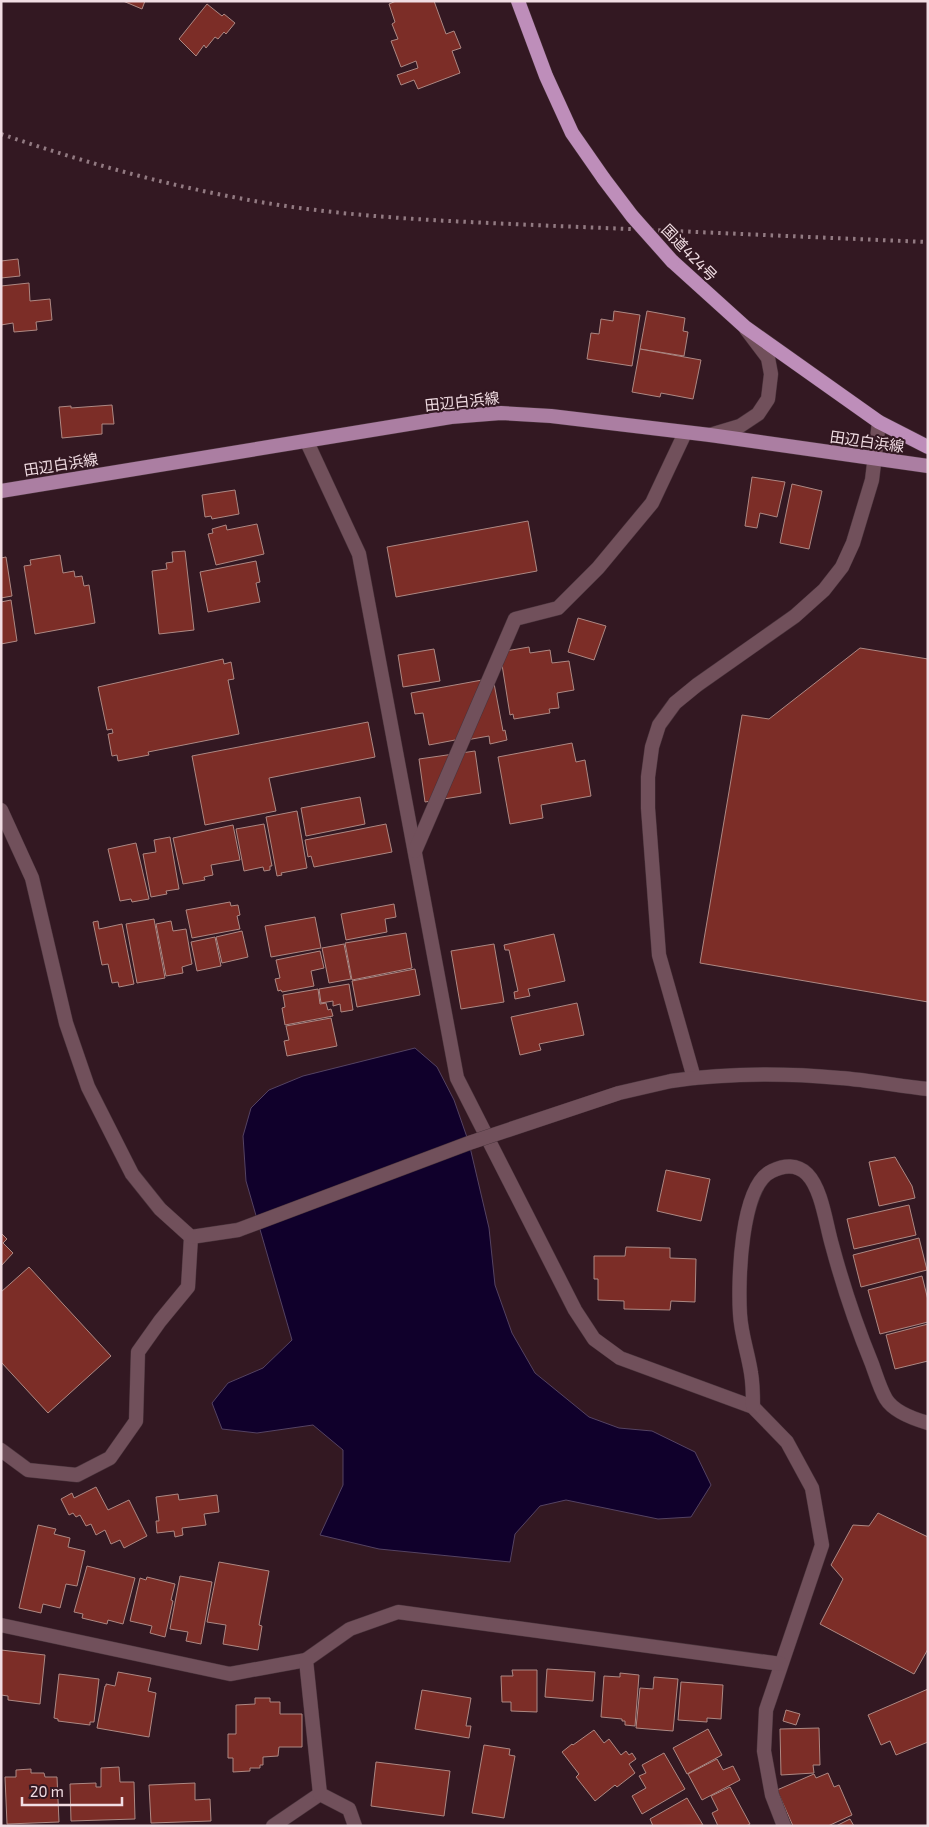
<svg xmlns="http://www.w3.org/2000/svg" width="929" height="1827" font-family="'Exo 2','Noto Sans JP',sans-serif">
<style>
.water{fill:#10002b;stroke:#544262}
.building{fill:#7c2d27;stroke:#ad8883}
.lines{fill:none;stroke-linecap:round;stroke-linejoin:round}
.minor-casing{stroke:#49333b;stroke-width:15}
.tertiary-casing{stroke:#49333b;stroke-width:15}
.primary-casing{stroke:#49333b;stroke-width:15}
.trunk-casing{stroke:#49333b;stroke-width:15}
.minor{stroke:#71505b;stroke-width:14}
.tertiary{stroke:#71505b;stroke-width:14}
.primary{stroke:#ab7ea2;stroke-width:14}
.trunk{stroke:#be8eba;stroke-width:14}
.rail{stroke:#927a82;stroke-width:4;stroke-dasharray:2.5 5;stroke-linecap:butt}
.tertiary-bridge-casing{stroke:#49333b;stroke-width:15;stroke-linecap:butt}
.trunk-bridge-casing{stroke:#49333b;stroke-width:15;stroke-linecap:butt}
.tertiary-bridge{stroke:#71505b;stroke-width:14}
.trunk-bridge{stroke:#be8eba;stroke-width:14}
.labels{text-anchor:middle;stroke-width:4;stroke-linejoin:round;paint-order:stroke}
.street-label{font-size:15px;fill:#f1dde3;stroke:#331822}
</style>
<rect width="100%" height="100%" fill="#331822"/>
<path class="water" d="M415,1048L437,1067L454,1100L469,1143L489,1228L495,1285L512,1333L535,1373L589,1417L619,1428L652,1431L695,1452L711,1485L691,1517L658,1519L566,1500L540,1506L515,1534L510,1562L379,1549L320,1535L343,1485V1450L313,1425L257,1433L222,1429L212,1403L228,1383L263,1368L292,1340L246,1181L243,1136L251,1108L269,1090L303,1076Z"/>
<g class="building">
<path d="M123,1H145L142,9Z"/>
<path d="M396,1H434L446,34L454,31L461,48L452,51L460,73L418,89L414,80L401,85L397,75L418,68L416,61L401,67L391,41L398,39L392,24L395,22L389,4Z"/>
<path d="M207,4L222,16L224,14L235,23L226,34L224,32L218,39L215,37L206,48L204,45L196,56L179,39Z"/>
<path d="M18,259L20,276L1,278V261Z"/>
<path d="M29,283L30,301L50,299L52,320L36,322L37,330L14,332L13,323L1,325V286Z"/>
<path d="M614,311L640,315L632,366L587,359L591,333L599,334L601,319L613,321Z"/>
<path d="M647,311L685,318L683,331L688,332L684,356L640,349Z"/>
<path d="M640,349L701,360L693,399L661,393L660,397L632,392Z"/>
<path d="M112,405L114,424H102V434L62,438L59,407L71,406V408Z"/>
<path d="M752,477L785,482L777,517L760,513L757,528L745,526Z"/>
<path d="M792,484L822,491L809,549L780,543Z"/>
<path d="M235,490L239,514L212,519L211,516L205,517L202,495Z"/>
<path d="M528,521L537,571L396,597L387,547Z"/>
<path d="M257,524L264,554L216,565L208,534L213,533L212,529L226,525L227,530Z"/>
<path d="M185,551L194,630L159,634L152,571L167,569L166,563L173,562L172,552Z"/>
<path d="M60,555L63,573L74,571L75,577L82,576L84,586L89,585L95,623L35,634L24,566L31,565L30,560Z"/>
<path d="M6,557L12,596L1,598V558Z"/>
<path d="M256,561L260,582L256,583L260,602L208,612L200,572Z"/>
<path d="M11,600L17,641L1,644V602Z"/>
<path d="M578,618L606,626L594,660L568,652Z"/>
<path d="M529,647L530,653L550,650L552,663L569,661L574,690L557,693L559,708L549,709L550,713L514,719L513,714L510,715L500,652Z"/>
<path d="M860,648L928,659V1002L700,963L742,715L769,719Z"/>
<path d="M434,649L440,681L403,687L398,655Z"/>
<path d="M223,659L224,664L231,662L234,679L228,680L239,734L148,752L149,755L118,761L117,755L112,756L108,734L113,733L112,729L107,730L98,687Z"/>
<path d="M493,678L503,731L505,730L507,740L490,744L489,736L455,742V740L429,745L423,713L415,714L411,693Z"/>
<path d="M368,722L375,757L269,778L276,811L205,825L192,756Z"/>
<path d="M572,743L576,762L585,760L591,796L541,805L543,818L510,824L498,757Z"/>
<path d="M475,751L481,793L425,802L419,759Z"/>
<path d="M360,797L365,824L306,836L301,808Z"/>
<path d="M297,811L307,868L281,873L282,875L277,876L266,817Z"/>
<path d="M264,824L272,866H270V870L264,871L263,867L244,871L236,829Z"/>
<path d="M386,824L392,852L314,867L311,856L308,857L305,840Z"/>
<path d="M233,825L240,860L211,865L213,875L204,877L205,880L183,884L173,838Z"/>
<path d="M170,837L179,889L166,891L167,894L151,897L143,854L156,852L154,840Z"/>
<path d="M136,843L149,899L132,902L131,899L120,901L108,849Z"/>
<path d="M230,902L231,906L238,905L240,915L237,916L240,929L192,938L186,910Z"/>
<path d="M394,904L396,917L385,919L387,932L346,940L341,914Z"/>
<path d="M315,917L321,948L271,957L265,926Z"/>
<path d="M154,919L165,978L137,983L126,924Z"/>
<path d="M98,921L99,929L122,924L134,984L119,987L118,982L112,983L108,964L102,965L93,922Z"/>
<path d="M171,921L173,931L186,929L192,964L182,967L183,973L166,976L156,924Z"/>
<path d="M242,931L248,957L222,963L216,937Z"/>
<path d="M406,933L412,968L352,980L345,943Z"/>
<path d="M554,934L565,981L528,989L530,996L515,999L514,992L518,991L509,950H505L504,945Z"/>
<path d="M215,937L221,966L197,971L191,942Z"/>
<path d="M344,944L351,979L329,983L322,948Z"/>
<path d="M494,944L504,1002L461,1009L451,951Z"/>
<path d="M320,951L324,968L311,971L314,986L282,992L281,990L278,991L275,979L280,978L276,960Z"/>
<path d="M415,969L420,995L357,1007L352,981Z"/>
<path d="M349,984L353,1010L341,1012L340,1004L333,1006V1001L321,1003L319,989Z"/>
<path d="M318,989L320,1004L326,1003L328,1010L331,1009L333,1016L285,1025L282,1008L285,1007L283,995Z"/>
<path d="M577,1003L584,1035L539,1044L541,1050L520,1055L511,1017Z"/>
<path d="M331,1018L337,1046L287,1056L284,1041L289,1040L286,1026Z"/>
<path d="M895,1157L912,1186L915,1198L879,1206L869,1162Z"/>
<path d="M666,1170L710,1179L701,1221L657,1211Z"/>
<path d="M909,1205L916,1235L854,1249L847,1219Z"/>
<path d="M1,1233L7,1239L3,1243L13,1253L1,1266Z"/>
<path d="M919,1238L927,1270L861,1287L853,1255Z"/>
<path d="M626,1247L670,1248V1258L696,1259L695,1302L671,1301L670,1310L624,1309V1301L598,1300V1279H594V1256H625Z"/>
<path d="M29,1267L111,1356L48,1413L1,1362V1292Z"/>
<path d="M922,1276L928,1300V1322L880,1334L868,1290Z"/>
<path d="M928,1324V1361L895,1369L886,1335Z"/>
<path d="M96,1487L108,1510L129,1500L147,1536L124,1548L120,1540L111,1544L105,1530L96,1535L91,1524L86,1526L80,1515L76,1517L73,1513L69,1515L61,1499L72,1493L74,1498Z"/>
<path d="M178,1494L179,1500L217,1495L219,1512L204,1514L206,1525L182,1528L183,1535L175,1537L174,1531L157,1533L156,1521H159L156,1497Z"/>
<path d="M878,1513L928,1537V1649L914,1674L820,1624L843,1579L831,1565L853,1525L869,1526Z"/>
<path d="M38,1525L56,1529L54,1534L70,1538L68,1547L85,1551L77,1586L66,1584L60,1608L43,1604L41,1613L19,1608Z"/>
<path d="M219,1562L269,1571L259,1625L262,1626L258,1650L223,1644L226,1625L207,1622Z"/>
<path d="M87,1566L135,1578L123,1624L108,1620L107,1624L82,1618L83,1614L74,1612Z"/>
<path d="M180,1576L212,1582L201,1644L186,1641L188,1632L170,1629Z"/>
<path d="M147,1577L175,1584L171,1600L173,1601L165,1637L150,1633L152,1626L130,1621L140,1578L146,1580Z"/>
<path d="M1,1650L45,1655L40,1704L8,1700V1696L1,1695Z"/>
<path d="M547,1669L595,1672L593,1701L545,1697Z"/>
<path d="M512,1670H537V1712L511,1711V1702H502L501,1676H513Z"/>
<path d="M118,1672L151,1678L148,1691L156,1693L149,1737L97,1728L105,1686H106V1684L115,1686Z"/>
<path d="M620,1673L639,1675L635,1726L625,1725V1721H622V1719L601,1717L604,1676L620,1677Z"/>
<path d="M59,1674L99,1679L94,1722H90V1725L58,1721V1719L54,1718Z"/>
<path d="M654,1677L678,1679L673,1731L636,1728L640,1688L653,1689Z"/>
<path d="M681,1682L723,1685L721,1719L707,1718V1722L678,1720Z"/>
<path d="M928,1689V1742L896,1755L890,1741L881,1745L868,1715Z"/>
<path d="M422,1690L471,1698L466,1726H471L469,1738L415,1729Z"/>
<path d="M255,1698H270V1702H280V1714H302V1747H279L278,1756L263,1757V1765H260V1768H250V1771L233,1772V1758H228V1734H236V1705L255,1704Z"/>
<path d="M786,1710L800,1714L796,1725L783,1721Z"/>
<path d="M819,1728L820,1765H813L814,1773L781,1775L780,1729Z"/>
<path d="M708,1729L722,1755L687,1774L673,1748Z"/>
<path d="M594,1730L604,1743L609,1739L621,1755L626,1751L629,1755L632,1753L636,1759L629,1764L635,1773L617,1787L615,1785L595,1801L576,1777L579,1774L562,1752L572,1744L573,1745Z"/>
<path d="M484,1745L510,1749L509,1755L515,1756L504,1818L472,1813Z"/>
<path d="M664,1753L685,1789L642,1814L632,1796L646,1788L639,1776L646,1773L642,1765Z"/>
<path d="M717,1759L723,1770L733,1766L740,1780L702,1800L688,1774Z"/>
<path d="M376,1762L450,1771L444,1816L371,1806Z"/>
<path d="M119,1767L120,1782H134L135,1819L71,1821L70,1784L96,1783V1787H101V1768Z"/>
<path d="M31,1769V1773H44L45,1777H57L59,1822L7,1824L5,1777H16V1770Z"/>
<path d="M828,1773L834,1787L839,1785L852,1815L828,1826H793L777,1790L814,1774L816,1778Z"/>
<path d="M195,1783V1800L210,1799L211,1821L151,1823L149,1785Z"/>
<path d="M730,1787L750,1824L746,1826H718L712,1813L718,1810L711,1796Z"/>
<path d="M687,1798L703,1825L653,1826L650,1819Z"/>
<path d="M850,1819L854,1826H836Z"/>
</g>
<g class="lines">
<defs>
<g id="minor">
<path d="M710,435L740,426L758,414L768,399L771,374L768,358L746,329"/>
<path d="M307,442L359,554L457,1078L575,1310L594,1339L620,1358L753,1407L787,1442L812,1488L822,1545L766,1710L764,1751L772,1795L784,1826"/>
<path d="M415,851L515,619L558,608L598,568L652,503L685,433"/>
<path d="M753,1407C753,1396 753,1384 751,1373C748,1353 741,1334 740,1314C738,1283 740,1185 772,1171C784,1165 797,1164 807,1174C822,1189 826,1225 832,1245C843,1286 856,1325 872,1364C876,1375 880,1389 886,1399C894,1412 914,1419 928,1423"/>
<path d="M1,1450L28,1470L77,1475L110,1458L136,1421L138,1352L160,1321L188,1287L191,1237"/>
<path d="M1,1625L230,1674L306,1660"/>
<path d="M273,1826L320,1794"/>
<path d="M355,1826L349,1809L320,1794L306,1660L350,1629L398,1612L781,1664"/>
</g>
<g id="tertiary">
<path d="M1,810L32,878L66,1023L88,1087L132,1174L160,1209L191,1237L238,1230"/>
<path d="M694,1078L659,955L648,808V777L652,747L659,725L675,703L697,685L795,616L824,590L842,567L853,543L872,480L879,422"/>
<path d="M671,1081C727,1073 784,1073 840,1078C869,1080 899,1086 928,1089"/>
</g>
<path id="primary" d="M1,491L451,417L501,413L551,416L710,435L928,466"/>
<g id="trunk">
<path d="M518,1L546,76L572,133L604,179"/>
<path d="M672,261L745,327L879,422L928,447"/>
</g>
</defs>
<use href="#minor" class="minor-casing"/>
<use href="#tertiary" class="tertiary-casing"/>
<use href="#primary" class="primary-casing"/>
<use href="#trunk" class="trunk-casing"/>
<use href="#minor" class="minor"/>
<use href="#tertiary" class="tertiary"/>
<use href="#primary" class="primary"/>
<use href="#trunk" class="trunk"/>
<path class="rail" d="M1,134C77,160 154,182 233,197C339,218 448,221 556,226C680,231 804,237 928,242"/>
<defs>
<path id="tertiary-bridge" d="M238,1230L469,1143L619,1093L671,1081"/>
<path id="trunk-bridge" d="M604,179L632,216L672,261"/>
</defs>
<use href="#tertiary-bridge" class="tertiary-bridge-casing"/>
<use href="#trunk-bridge" class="trunk-bridge-casing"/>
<use href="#tertiary-bridge" class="tertiary-bridge"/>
<use href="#trunk-bridge" class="trunk-bridge"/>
</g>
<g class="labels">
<g class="street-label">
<text transform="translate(689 253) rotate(46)" y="5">国道424号</text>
<text transform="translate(462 402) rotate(-6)" y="5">田辺白浜線</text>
<text transform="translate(867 442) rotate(8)" y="5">田辺白浜線</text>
<text transform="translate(61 465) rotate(-9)" y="5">田辺白浜線</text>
</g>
</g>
<rect width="929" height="1827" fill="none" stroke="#f1dde3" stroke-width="5"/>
<path d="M22 1797v8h100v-8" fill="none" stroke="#f1dde3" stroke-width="2.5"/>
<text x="30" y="1797" font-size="15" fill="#f1dde3" stroke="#331822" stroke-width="4" paint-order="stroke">20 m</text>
</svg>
